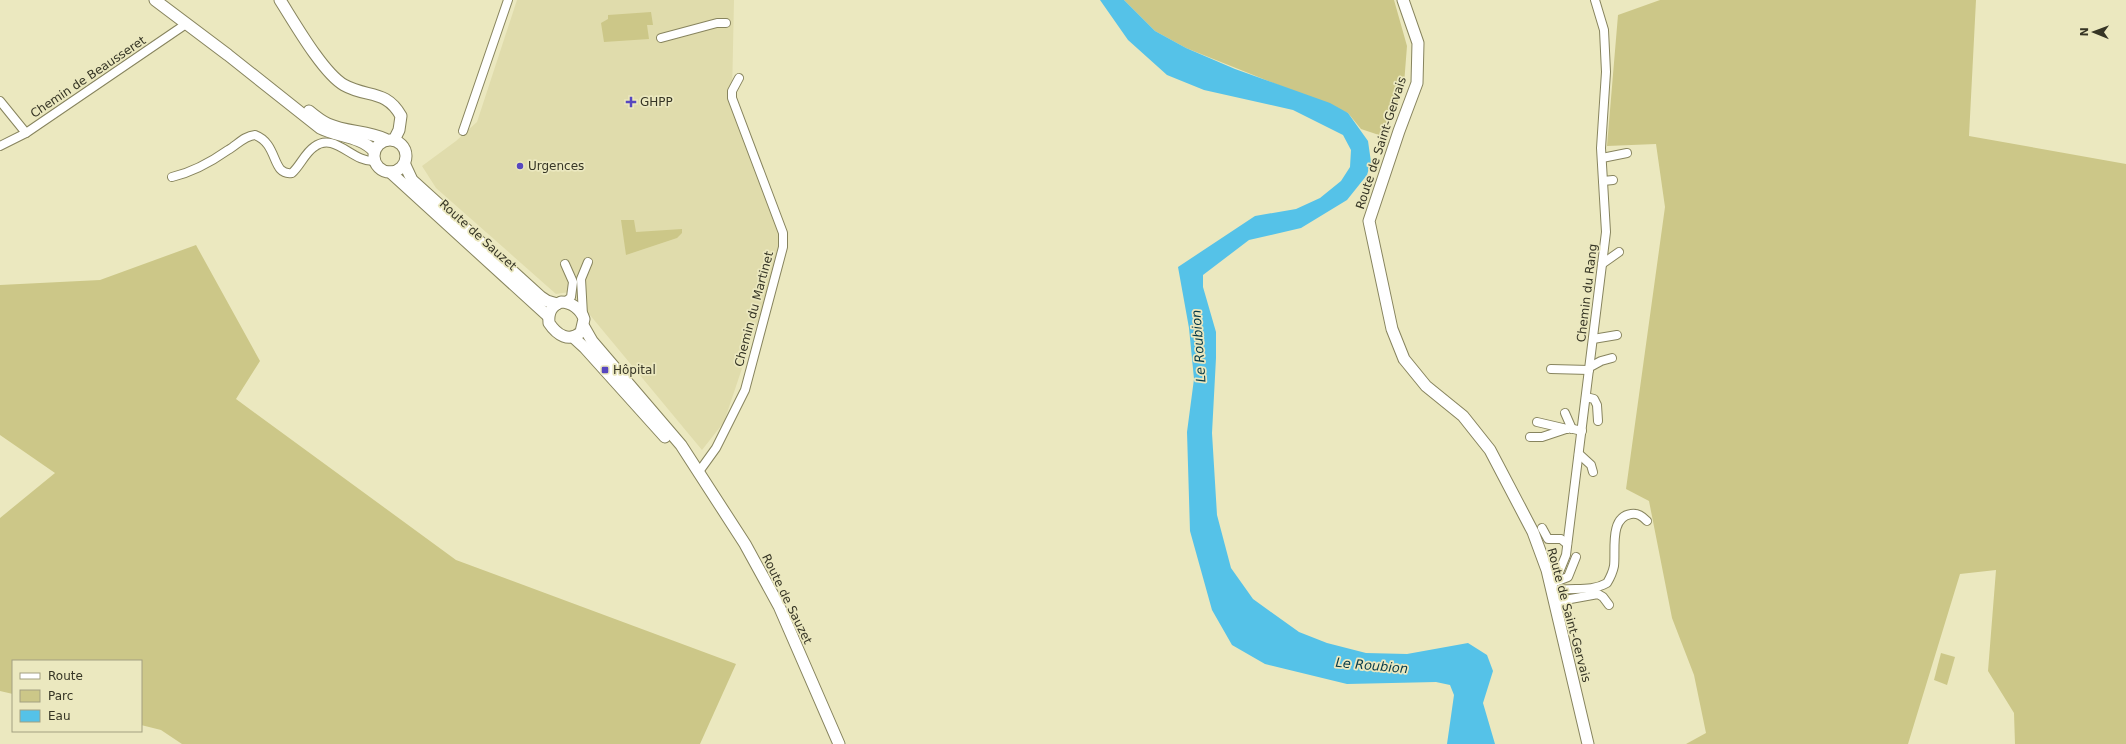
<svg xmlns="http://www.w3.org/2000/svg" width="2126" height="744" font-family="'DejaVu Sans',sans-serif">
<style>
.built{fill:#e0dcac}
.green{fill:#ccc788}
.water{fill:#55c2e8}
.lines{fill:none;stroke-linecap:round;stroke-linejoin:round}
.street-casing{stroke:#87845e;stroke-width:10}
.secondary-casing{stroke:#87845e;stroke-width:13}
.street{stroke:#fff;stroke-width:8}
.secondary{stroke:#fff;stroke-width:11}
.poi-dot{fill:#5747bf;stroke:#ebe8bf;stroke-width:1.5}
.labels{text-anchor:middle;stroke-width:3.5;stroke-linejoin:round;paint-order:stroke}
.street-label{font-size:12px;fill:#363525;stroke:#ebe8bf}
.poi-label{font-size:12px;fill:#363525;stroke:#ebe8bf;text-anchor:start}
.water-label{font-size:13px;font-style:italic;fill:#063a49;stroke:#ebe8bf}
</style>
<rect width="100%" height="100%" fill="#ebe8bf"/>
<path class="built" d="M517,0H734L732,95L785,240L724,422L702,450L580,303L569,292L556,294L436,188L422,166L456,141L477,122Z"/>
<g class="green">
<path d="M1124,0H1394L1407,46L1404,84L1385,137L1361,129L1348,113L1186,48L1155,31Z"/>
<path d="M1660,0H1976L1969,136L2126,164V744H2015L2014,713L1988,671L1996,570L1960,574L1908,744H1686L1706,733L1694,675L1672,618L1649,501L1626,489L1665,207L1656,144L1607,146L1618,15Z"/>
<path d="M651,12L653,25H647L649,39L604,42L601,23L608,19V15Z"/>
<path d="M621,220H634L636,232L682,229V233L677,238L626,255Z"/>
<path d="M196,245L260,361L236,399L456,560L736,664L700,744H182L161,730L141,725V661H13V694L0,691V518L55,473L0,435V285L100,280Z"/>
<path d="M1941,653L1955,657L1947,685L1934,680Z"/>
</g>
<path class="water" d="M1100,0H1124L1155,31L1186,48L1235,69L1330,103L1348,113L1368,141L1371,162L1367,175L1347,200L1301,228L1249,240L1203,275V287L1216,332V358L1212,433L1217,515L1231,568L1253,599L1299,632L1327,643L1366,653L1407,654L1468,643L1487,655L1493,671L1483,703L1495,744H1447L1454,695L1450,685L1436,682L1347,684L1265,664L1232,645L1212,610L1190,531L1187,432L1194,379L1189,328L1178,267L1255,216L1296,209L1320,198L1341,181L1350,167L1351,150L1343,135L1293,110L1204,90L1167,75L1128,40Z"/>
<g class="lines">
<defs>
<g id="street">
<path d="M661,38L717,23H726"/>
<path d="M0,101L26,133"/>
<path d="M463,131L508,0"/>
<path d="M0,146L26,133L186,24"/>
<path d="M1602,158L1627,153"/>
<path d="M172,177C193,172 211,162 228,150C237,145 244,136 255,135C279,144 271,176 292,173C300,166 305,153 314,147C335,131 352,163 375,161"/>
<path d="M1603,181L1613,180"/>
<path d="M565,264L573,282L571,297L565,302"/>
<path d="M1602,264L1619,252"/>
<path d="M583,315L581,279L588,262"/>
<path d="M1593,339L1617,335"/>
<path d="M1590,367L1601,361L1612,358"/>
<path d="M1551,369L1589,370"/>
<path d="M1586,397L1594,399L1597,405L1598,421"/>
<path d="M1565,413L1572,429"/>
<path d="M1537,422L1567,429"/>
<path d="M1530,437H1542L1569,428L1582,431"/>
<path d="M1579,454L1591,465L1593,472"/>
<path d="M698,473L716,448L745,390L783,247V233L732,98V91L739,78"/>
<path d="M1542,528L1548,539H1561L1567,544"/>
<path d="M1555,582L1568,577L1576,557"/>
<path d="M1550,585L1555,582L1566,555L1606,232L1601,148L1606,72L1604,30L1595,0"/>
<path d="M1552,591C1572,586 1589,593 1607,583C1610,578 1613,571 1614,566C1616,551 1609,517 1631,514C1638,513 1642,516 1647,521"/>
<path d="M1554,602L1598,594L1603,597L1609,605"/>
</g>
<g id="secondary">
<path d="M155,0L228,55L320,128C338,137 360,136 374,151"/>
<path d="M280,0C294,22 323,73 344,85C367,98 386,89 401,116L399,130L394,140"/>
<path d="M1403,0L1418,43L1417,83L1399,131L1369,221L1392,329L1404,359L1426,386L1463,416L1490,450L1533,532L1547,570L1588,744"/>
<path d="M309,111C315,116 321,121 328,124C346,132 367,131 385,139"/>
<circle cx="390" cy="156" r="16"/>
<path d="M405,165L412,180L541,297L547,301L557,304"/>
<path d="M390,172L548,316"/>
<path d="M561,302C571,302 581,309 584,319L581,332C569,343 557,335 549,323C548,313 551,306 561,302Z"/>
<path d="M584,327L592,341L681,445L745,544L779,606L839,744"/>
<path d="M573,337L585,348L665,437"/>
</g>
</defs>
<use href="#street" class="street-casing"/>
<use href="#secondary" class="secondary-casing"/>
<use href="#street" class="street"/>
<use href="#secondary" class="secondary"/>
</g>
<g class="poi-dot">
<path d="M629 96h4v4h4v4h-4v4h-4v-4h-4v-4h4z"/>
<circle cx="520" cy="166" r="4"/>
<rect x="601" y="366" width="8" height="8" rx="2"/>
</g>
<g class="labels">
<g class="street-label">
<text transform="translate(88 77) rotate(-34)" y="4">Chemin de Beausseret</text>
<text transform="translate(1381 143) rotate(-72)" y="4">Route de Saint-Gervais</text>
<text transform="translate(478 235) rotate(42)" y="4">Route de Sauzet</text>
<text transform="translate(1587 293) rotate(-83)" y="4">Chemin du Rang</text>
<text transform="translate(754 309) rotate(-75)" y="4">Chemin du Martinet</text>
<text transform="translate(787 599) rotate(64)" y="4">Route de Sauzet</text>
<text transform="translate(1569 615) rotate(75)" y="4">Route de Saint-Gervais</text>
</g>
<g class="poi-label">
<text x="640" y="106">GHPP</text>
<text x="528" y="170">Urgences</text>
<text x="613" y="374">Hôpital</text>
</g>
<g class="water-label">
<text transform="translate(1198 346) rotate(-94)" y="5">Le Roubion</text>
<text transform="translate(1372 665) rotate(5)" y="5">Le Roubion</text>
</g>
</g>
<rect x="12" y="660" width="130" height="72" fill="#ebe8bf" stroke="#a3a081"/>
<rect x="20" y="673" width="20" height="6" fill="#ffffff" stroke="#a3a081"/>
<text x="48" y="680" font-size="12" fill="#363525">Route</text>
<rect x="20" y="690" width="20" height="12" fill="#ccc788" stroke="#a3a081"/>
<text x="48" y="700" font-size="12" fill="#363525">Parc</text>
<rect x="20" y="710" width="20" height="12" fill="#55c2e8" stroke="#a3a081"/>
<text x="48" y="720" font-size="12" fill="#363525">Eau</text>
<g transform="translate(2094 32) rotate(271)" stroke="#ebe8bf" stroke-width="3" paint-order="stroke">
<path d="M0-3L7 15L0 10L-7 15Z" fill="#363525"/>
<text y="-6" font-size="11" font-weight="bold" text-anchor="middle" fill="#363525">N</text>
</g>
</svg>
